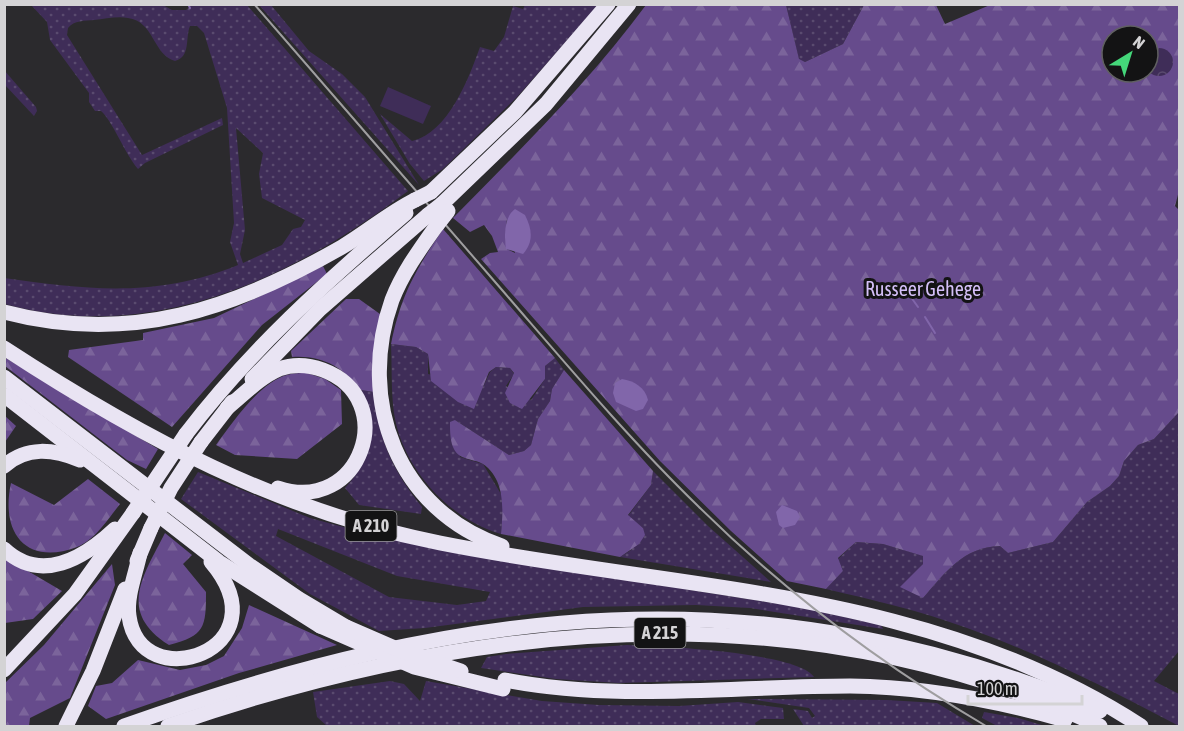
<svg xmlns="http://www.w3.org/2000/svg" width="1184" height="731" font-family="'Asap Condensed',sans-serif">
<style>
.grass{fill:url(#grass-dots);fill-rule:evenodd}
.forest{fill:url(#forest-firs);fill-rule:evenodd}
.park{fill:url(#park-crowns)}
.pitch{fill:#3f2d58}
.water{fill:#8166aa}
.lines{fill:none;stroke-linecap:round;stroke-linejoin:round}
.stream{stroke:#8166aa;stroke-width:2}
.motorway{stroke:#e9e4f3;stroke-width:15}
.rail{stroke:#9f9ea0;stroke-width:2}
.motorway-bridge{stroke:#e9e4f3;stroke-width:15}
.labels{text-anchor:middle;stroke-width:6;stroke-linejoin:round;paint-order:stroke}
.shield{fill:#131314;stroke:#9a999b;stroke-width:1.5}
.shield-label{font-size:18px;font-weight:bold;fill:#d4d3d5}
.park-label{font-size:20px;fill:#d5c0f9;stroke:#131314}
</style>
<defs>
<pattern id="grass-dots" width="8" height="8" patternUnits="userSpaceOnUse" patternTransform="scale(1.5)"><rect width="8" height="8" fill="#3f2d58"/><path d="M2 2h.1M6 6h.1" fill="none" stroke="#5a4b6f" stroke-width="1.8" stroke-linecap="round"/></pattern>
<pattern id="forest-firs" width="22" height="20" patternUnits="userSpaceOnUse" patternTransform="scale(1.5)"><rect width="22" height="20" fill="#664b8c"/><path d="M5 1l3.5 6h-7zM16 11l3.5 6h-7z" fill="#7b649b"/></pattern>
<pattern id="park-crowns" width="20" height="18" patternUnits="userSpaceOnUse" patternTransform="scale(1.5)"><rect width="20" height="18" fill="#3f2d58"/><path d="M2 6a3 3 0 1 1 6 0M12 15a3 3 0 1 1 6 0" fill="none" stroke="#5a4b6f"/></pattern>
</defs>
<rect width="100%" height="100%" fill="#2b2a2d"/>
<g class="grass">
<path d="M161,4L172,10H186L192,5H247L408,191C293,278 151,345 5,304L4,278C88,290 157,298 238,265L230,242L234,223L227,108L204,33L197,26H190C185,38 191,57 175,61C153,55 154,21 128,18C117,16 105,19 94,20C85,21 74,20 68,28L67,35L142,155L222,118L223,125L145,163L138,169C125,154 112,120 101,111H95L89,102V93L50,40L47,22L31,5ZM236,128L263,153L259,174L262,198L305,220L301,227L293,229L282,245L243,263L240,254L245,230Z"/>
<path d="M259,5H271L309,51L342,74L365,97L419,185Z"/>
<path d="M525,5H598L517,97L443,169L424,181L410,164L380,114L412,141C448,133 469,78 480,47L494,51L504,37L513,6L523,9Z"/>
<path d="M786,5H864L843,44L805,62L799,60Z"/>
<path d="M4,70L36,107L37,111L34,116L5,85Z"/>
<path d="M391,344L416,347L428,354V374L483,387L490,372L496,367L510,368L514,374L506,386L531,400L545,379V366L555,358L564,370L552,389L550,401L538,419L531,445L524,451L509,455L455,420L460,457L483,464L504,499L501,534C449,519 402,468 394,413C391,391 392,367 391,344Z"/>
<path d="M361,390L374,392C379,441 392,469 422,507L421,514L359,505L345,488C375,455 377,431 361,390Z"/>
<path d="M1179,412V651L1154,681L1179,694V726C1110,690 1041,654 967,628C921,611 873,600 826,589L843,571L838,559L856,542L883,544L924,556L923,564L909,581L923,598C946,572 963,547 1000,546L1008,553L1053,542L1087,502L1110,486L1119,476L1124,461L1138,445L1154,439Z"/>
<path d="M653,471L708,526L771,582L620,557L631,550L643,528L628,516L651,485Z"/>
<path d="M198,472L310,518L377,536L550,568L799,607L881,625L883,629L750,608L696,605L583,607L425,628L379,631L310,594L181,499ZM278,529L397,576L490,592L486,601L457,605L389,597L276,536Z"/>
<path d="M627,645C659,646 798,652 814,677L619,683L556,679L481,668L487,657L506,654Z"/>
<path d="M390,681L404,684L420,701L426,681L542,701L599,705L679,706L738,702L783,708L784,719H761L755,723L756,726H327L317,717L313,692Z"/>
<path d="M748,699L887,700L937,703L975,726H804L793,709L808,711L812,718L815,716L809,708Z"/>
<path d="M984,712L1018,718L1045,726H997L982,718Z"/>
</g>
<g class="forest">
<path d="M646,5H786L799,59L805,62L843,44L864,5H936L945,24L990,5H1179L1180,187L1175,206L1180,211L1179,412L1154,439L1138,445L1124,461L1119,476L1110,486L1087,502L1053,542L1008,553L1000,546C963,547 946,572 923,598L900,587L923,564V556L883,544L856,542L838,558L843,571L826,589L787,581L731,531L660,461L481,259L490,253L498,252L492,236L484,225L470,232L453,218C521,149 589,82 646,5ZM1112,36H1148V72H1112ZM507,219L515,253L507,249L505,239Z"/>
<path d="M443,229L555,358L545,366V379L522,409L510,403L505,393L514,373L510,368L496,367L489,372L474,409L458,402L431,381L428,354L416,347L391,344C401,295 415,271 443,229Z"/>
<path d="M323,266L327,274L262,325L172,427L68,357L69,350L143,340V333L214,318Z"/>
<path d="M346,299H359L380,314L374,358V392L361,390C342,367 323,355 292,357L291,351Z"/>
<path d="M4,357L158,449L146,469L127,460L5,366Z"/>
<path d="M564,370L653,471L651,485L628,515L643,528L645,535L639,544L620,557L501,534C503,511 506,480 483,464C478,461 470,460 465,458C450,454 450,435 450,422L455,420L509,455L524,451L531,445L538,419L550,401L552,389Z"/>
<path d="M307,373L325,379L341,390L342,424L297,459L235,455L216,445C232,423 260,382 287,375C293,373 301,373 307,373Z"/>
<path d="M5,416L16,426L5,442Z"/>
<path d="M88,479L120,504C108,519 95,540 77,547C27,566 0,534 11,483L54,505Z"/>
<path d="M165,533L192,555L183,564L206,592C206,627 205,636 169,645C117,612 143,576 165,533Z"/>
<path d="M4,557L62,591L33,619L5,623Z"/>
<path d="M112,564L115,585L70,698L30,718L29,726H5V683L44,645Z"/>
<path d="M249,605L337,645L239,673L106,719L88,706L96,686L112,683L138,660L180,670L206,665L224,656L242,628Z"/>
</g>
<circle class="park" cx="1159" cy="62" r="14"/>
<path class="pitch" d="M388,87L431,106L423,124L380,106Z"/>
<g class="water">
<path d="M515,209L525,215C532,229 534,241 523,254L506,249C504,236 504,217 515,209Z"/>
<path d="M622,379C634,381 645,387 648,400L643,409L636,411L616,402L613,393L615,383Z"/>
<path d="M782,505L797,511L800,517L795,525L783,528L779,525L776,512Z"/>
</g>
<g class="lines">
<g class="stream">
<path d="M188,4L190,8"/>
<path d="M908,293L918,307"/>
<path d="M925,317L935,333"/>
</g>
<g class="motorway">
<path d="M431,192L515,112L608,4"/>
<path d="M442,204L546,104L629,4"/>
<path d="M437,225C420,249 403,272 392,300C356,401 398,511 502,546"/>
<path d="M4,312C130,345 234,309 342,247C367,232 389,213 415,200"/>
<path d="M4,348C142,438 278,511 440,543C681,591 928,588 1141,726"/>
<path d="M4,377L249,565L299,599L346,627"/>
<path d="M252,379L320,309L428,215"/>
<path d="M4,395L219,562L320,626"/>
<path d="M227,408C243,395 260,377 279,369C293,364 309,365 323,370C401,399 361,516 278,488"/>
<path d="M186,434C250,350 326,282 406,213"/>
<path d="M201,442L232,402"/>
<path d="M4,466C27,446 53,449 80,460"/>
<path d="M4,549C41,584 84,558 115,529"/>
<path d="M140,553C136,573 126,597 129,616C140,699 286,650 211,562"/>
<path d="M137,561L151,528"/>
<path d="M4,670L75,594L133,513"/>
<path d="M505,680C618,702 735,686 850,686C923,687 995,700 1065,720"/>
<path d="M66,726L93,671L125,589"/>
<path d="M124,726C465,606 757,568 1100,711"/>
<path d="M168,726C473,620 798,588 1100,726"/>
</g>
<path class="rail" d="M254,4C335,97 415,190 496,283C562,359 626,436 698,506C784,591 882,665 986,726"/>
<g class="motorway-bridge">
<path d="M415,200L431,192"/>
<path d="M428,215L442,204"/>
<path d="M437,225L448,211"/>
<path d="M133,513L186,434"/>
<path d="M151,528L171,488L201,442"/>
<path d="M320,626L414,667L503,689"/>
<path d="M346,627L399,650L461,671"/>
</g>
</g>
<g class="labels">
<g class="shield">
<rect x="345.5" y="511" width="51" height="30" rx="4.5"/>
<rect x="634.5" y="618" width="51" height="30" rx="4.5"/>
</g>
<g class="shield-label">
<text x="371" y="532">A 210</text>
<text x="660" y="639">A 215</text>
</g>
<g class="park-label">
<text x="923" y="296">Russeer Gehege</text>
</g>
</g>
<rect width="1184" height="731" fill="none" stroke="#d4d3d5" stroke-width="12"/>
<g transform="translate(1130 54) rotate(38)"><circle r="28" fill="#131314" stroke="#606061" stroke-width="1.5"/>
<path d="M0-4.5L10 22L0 15L-10 22Z" fill="#44d77a"/>
<text y="-9" font-size="16" font-weight="bold" text-anchor="middle" fill="#d4d3d5">N</text>
</g>
<path d="M968 695v9h114v-9" fill="none" stroke="#d4d3d5" stroke-width="3"/>
<text x="977" y="695" font-size="18" fill="#d4d3d5" stroke="#131314" stroke-width="4.5" paint-order="stroke">100 m</text>
</svg>
